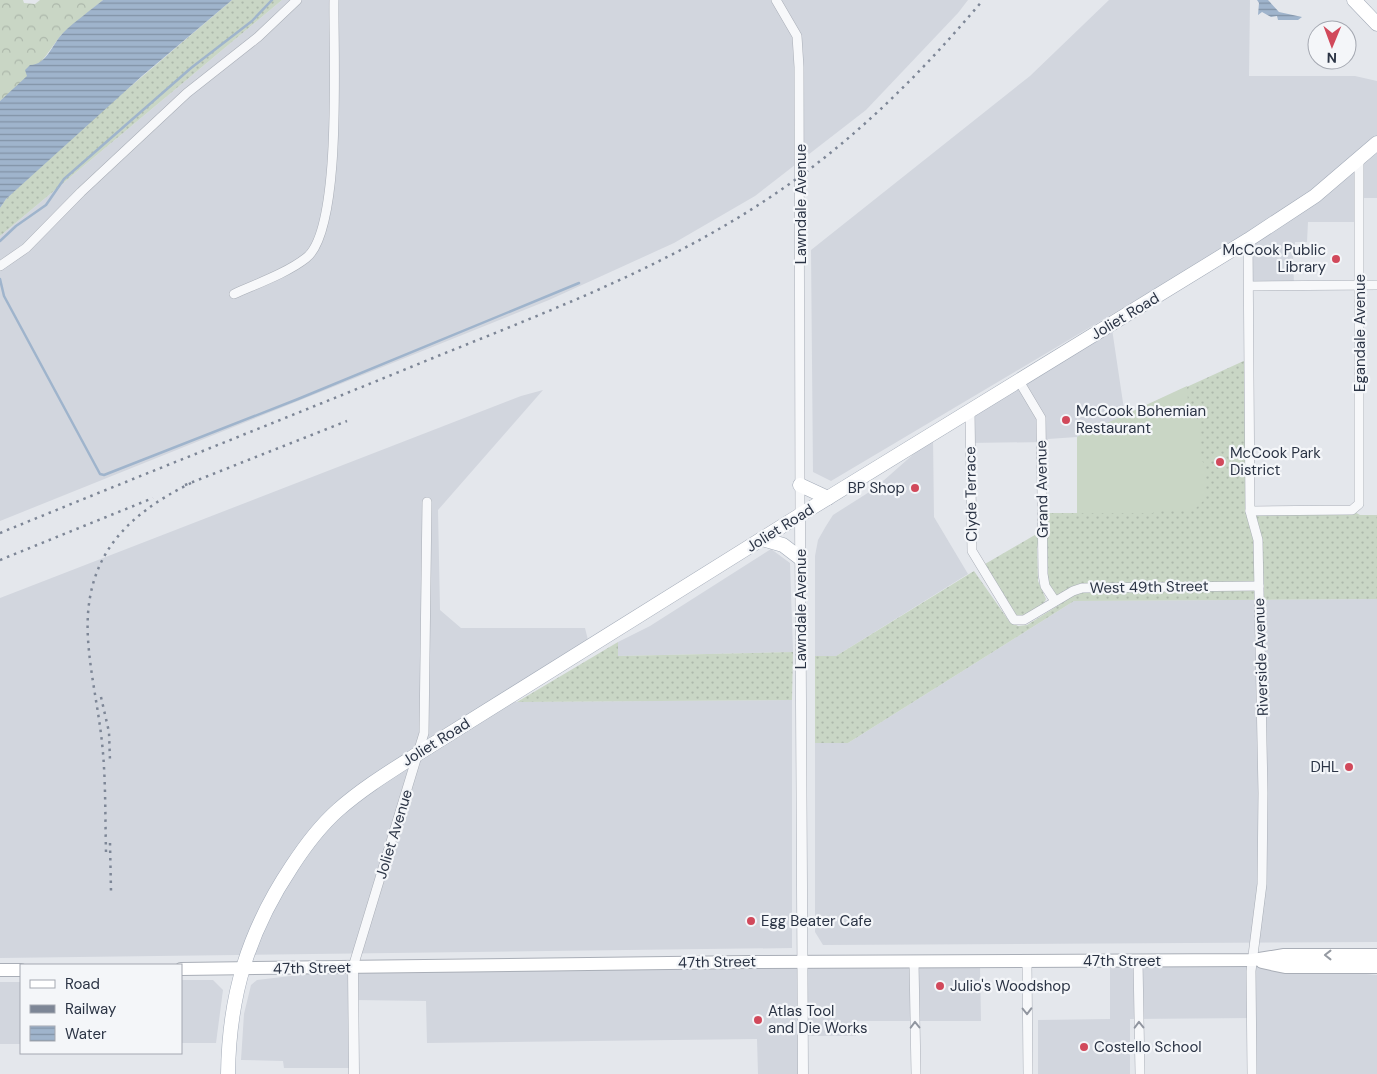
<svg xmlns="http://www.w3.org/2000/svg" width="1377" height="1074" font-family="'DM Sans',sans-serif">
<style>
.built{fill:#d2d6de}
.grass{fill:url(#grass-dots)}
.forest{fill:url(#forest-crowns)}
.garden{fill:#c9d6c5}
.water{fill:url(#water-rules)}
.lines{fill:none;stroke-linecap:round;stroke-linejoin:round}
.stream{stroke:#9fb4cc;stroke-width:2.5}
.minor-casing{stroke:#a9aeb7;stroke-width:10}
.tertiary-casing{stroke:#a9aeb7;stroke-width:11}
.secondary-casing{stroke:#a9aeb7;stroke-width:14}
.primary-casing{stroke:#a3abb8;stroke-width:15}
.minor{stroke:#f7f8fa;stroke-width:9}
.tertiary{stroke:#f7f8fa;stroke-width:10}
.secondary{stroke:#fff;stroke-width:12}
.primary{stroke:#fff;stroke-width:14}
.rail{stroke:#7d8696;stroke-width:2.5;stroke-dasharray:2.5 5;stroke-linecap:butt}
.oneway{stroke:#959aa2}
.oneway2{stroke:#9196a0}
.poi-dot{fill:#d1495b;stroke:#f4f6f9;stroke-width:2}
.labels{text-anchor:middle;stroke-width:4.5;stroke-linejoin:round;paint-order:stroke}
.street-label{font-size:15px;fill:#2b3445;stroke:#f4f6f9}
.poi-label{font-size:15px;fill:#2b3445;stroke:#f4f6f9;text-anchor:start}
</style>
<defs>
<pattern id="grass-dots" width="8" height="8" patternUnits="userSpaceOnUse" patternTransform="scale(1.25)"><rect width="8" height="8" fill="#c9d6c5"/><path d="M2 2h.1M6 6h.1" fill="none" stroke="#adb8ab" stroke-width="1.8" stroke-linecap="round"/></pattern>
<pattern id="forest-crowns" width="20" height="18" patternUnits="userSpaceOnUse" patternTransform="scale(1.25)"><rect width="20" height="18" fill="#c9d6c5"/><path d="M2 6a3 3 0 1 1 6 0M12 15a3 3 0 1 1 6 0" fill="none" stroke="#adb8ab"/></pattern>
<pattern id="water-rules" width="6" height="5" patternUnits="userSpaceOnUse" patternTransform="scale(1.25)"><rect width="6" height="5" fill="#9fb4cc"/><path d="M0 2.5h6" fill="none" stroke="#8293a7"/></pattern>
</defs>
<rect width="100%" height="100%" fill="#e4e7ec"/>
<g class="built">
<path d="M282,0H968L958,13L866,110L755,196L674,243L549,300L0,521V236Z"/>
<path d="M1109,0H1250L1249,76H1355L1377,81V137L1308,198L831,481L813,472L811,250L1030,76Z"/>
<path d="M1377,146V198H1361V222H1308L1307,242H1295V250L1293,251L1294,286H1250L1251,241Z"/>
<path d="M1112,329L1125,416L1077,437L1048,439L1047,442L968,443V416Z"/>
<path d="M543,390L438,510L440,610L461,628H585L589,644L496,702L792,700V948L0,958V598L521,396Z"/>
<path d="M933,437L934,517L968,574L836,656H815V556L818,540L826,526L833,515L874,489Z"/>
<path d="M771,549L790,563L793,652L618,656V642L650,626Z"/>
<path d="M1377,599V942L823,945L815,932V743H848L1074,601Z"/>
<path d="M980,963L981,1021H856V1036H806V1074H758L757,1039L427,1043L426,1001L355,1000V969Z"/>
<path d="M1110,963H1254L1377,975V1074H1254L1253,1018L1130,1019V1074H1038V1020L1110,1019Z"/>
<path d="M350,969L351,1068H284L283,1061L241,1060L244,1014L251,985L257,980Z"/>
<path d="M181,980H213L223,990L216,1043H181Z"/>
<rect x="0" y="982" width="21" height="62"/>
</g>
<g class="grass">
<path d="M232,0H282L0,236V208L6,199L97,115Z"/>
<path d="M1248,359L1249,512L1353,511L1360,515H1377V599L1074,601L848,743H815V656H836L974,571L1009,621L1018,626L1027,625L1059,605L1047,586L1045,513H1077V437Z"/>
<path d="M1040,532L1037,549L1038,581L1046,599C1043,607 1025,617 1017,616L985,564Z"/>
<path d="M618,642V656L793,652L792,700L517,702Z"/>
</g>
<path class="forest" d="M0,0H23L24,3L35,4L40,0H103L61,35L45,57L18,87L0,101Z"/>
<path class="garden" d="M1187,386L1188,403L1200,428L1201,460L1206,465L1205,499L1195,509H1158L1153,513H1077V437Z"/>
<g class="water">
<path d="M103,0H232L142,76L6,199L0,208V101L27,76L25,70L30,65C47,65 52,44 63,33C75,21 90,11 103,0Z"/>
<path d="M1257,0H1268L1279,12L1302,17L1298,20H1278L1277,16L1271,17L1262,12L1258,15L1259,3Z"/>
</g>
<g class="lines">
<g class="stream">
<path d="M0,241L16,226L46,205L64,179L191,68L252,21L272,0"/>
<path d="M0,279L4,296L100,474L104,475L298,399L579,283"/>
</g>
<defs>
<g id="minor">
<path d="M776,0L797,36L799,67L800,515"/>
<path d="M1248,240L1250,511L1258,540L1263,793L1262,884L1251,971L1252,1074"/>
<path d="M0,266L26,248L81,192L187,93L258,37L297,0"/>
<path d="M1249,286L1377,285"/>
<path d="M234,294C256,284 287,273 306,258C343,230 333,49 334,0"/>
<path d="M1019,381L1041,418L1043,574L1045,586L1055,601"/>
<path d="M970,411L972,551L1014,620H1024L1073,591L1082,588L1259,586"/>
<path d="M1250,511L1352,510L1359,504V159"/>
<path d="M1138,961L1140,1074"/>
<path d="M914,962L916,1074"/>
<path d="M1027,962L1028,1074"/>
<path d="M353,967L424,733L427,502"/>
</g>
<g id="tertiary">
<path d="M800,515L803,1074"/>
<path d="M353,967L354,1074"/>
</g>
<g id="secondary">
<path d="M1262,962L1285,967H1377"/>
<path d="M181,969L749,962L1253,960L1284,955H1377"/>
<path d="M0,970H21"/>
</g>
<g id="primary">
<path d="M1354,0L1377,24"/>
<path d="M800,485L828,498"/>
<path d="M762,539L783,545L800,558"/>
<path d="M228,1074C229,995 248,932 292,866C305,846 320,826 338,810C363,788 391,771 419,753L800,515L1248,240L1315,196L1377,143"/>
</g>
</defs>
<use href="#minor" class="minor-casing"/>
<use href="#tertiary" class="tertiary-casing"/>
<use href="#secondary" class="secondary-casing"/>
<use href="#primary" class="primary-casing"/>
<use href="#minor" class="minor"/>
<use href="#tertiary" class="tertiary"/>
<use href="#secondary" class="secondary"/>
<use href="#primary" class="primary"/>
<g class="rail">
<path d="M185,485L347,421"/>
<path d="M0,533C144,474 289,417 433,358C554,309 677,263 785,187C861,134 924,70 983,0"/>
<path d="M0,560L153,498"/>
<path d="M101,697L109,732L110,761"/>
<path d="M110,843L111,891"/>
<path d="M106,852C105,812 106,773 101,734C97,702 90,671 88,639C83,559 124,516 191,483"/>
</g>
</g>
<defs><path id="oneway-chevron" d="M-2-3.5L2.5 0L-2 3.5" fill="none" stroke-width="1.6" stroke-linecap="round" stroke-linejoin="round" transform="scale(1.25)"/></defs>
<use class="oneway" href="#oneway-chevron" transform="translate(1328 955) rotate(-180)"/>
<g class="oneway2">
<use href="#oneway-chevron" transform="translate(1027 1011) rotate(89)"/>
<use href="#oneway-chevron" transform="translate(915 1025) rotate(-91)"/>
<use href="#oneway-chevron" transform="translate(1139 1025) rotate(-91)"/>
</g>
<g class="poi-dot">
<circle cx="1336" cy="259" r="5"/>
<circle cx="1066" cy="420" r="5"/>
<circle cx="1220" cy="462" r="5"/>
<circle cx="915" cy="488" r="5"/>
<circle cx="1349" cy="767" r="5"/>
<circle cx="751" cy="921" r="5"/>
<circle cx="940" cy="986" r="5"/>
<circle cx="758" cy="1020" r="5"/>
<circle cx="1084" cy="1047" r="5"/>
</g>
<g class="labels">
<g class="street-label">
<text transform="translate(801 204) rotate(-90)" y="5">Lawndale Avenue</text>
<text transform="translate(1125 316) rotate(-31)" y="5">Joliet Road</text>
<text transform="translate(1360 333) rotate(-90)" y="5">Egandale Avenue</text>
<text transform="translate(1042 489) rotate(-91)" y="5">Grand Avenue</text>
<text transform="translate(971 494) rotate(-91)" y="5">Clyde Terrace</text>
<text transform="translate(780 528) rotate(-32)" y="5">Joliet Road</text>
<text transform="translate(1149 587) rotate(-1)" y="5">West 49th Street</text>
<text transform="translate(801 609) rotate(-90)" y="5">Lawndale Avenue</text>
<text transform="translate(1261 657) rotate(-92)" y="5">Riverside Avenue</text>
<text transform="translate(436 742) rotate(-32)" y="5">Joliet Road</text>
<text transform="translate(394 834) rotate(-73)" y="5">Joliet Avenue</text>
<text x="1122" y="966">47th Street</text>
<text transform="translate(717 962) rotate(-1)" y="5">47th Street</text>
<text transform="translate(312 968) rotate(-1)" y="5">47th Street</text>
</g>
<g class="poi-label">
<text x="1326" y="255" text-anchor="end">McCook Public<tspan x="1326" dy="17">Library</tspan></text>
<text x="1076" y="416">McCook Bohemian<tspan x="1076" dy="17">Restaurant</tspan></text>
<text x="1230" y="458">McCook Park<tspan x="1230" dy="17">District</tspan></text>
<text x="905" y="493" text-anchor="end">BP Shop</text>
<text x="1339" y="772" text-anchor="end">DHL</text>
<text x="761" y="926">Egg Beater Cafe</text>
<text x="950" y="991">Julio's Woodshop</text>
<text x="768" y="1016">Atlas Tool<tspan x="768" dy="17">and Die Works</tspan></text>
<text x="1094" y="1052">Costello School</text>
</g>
</g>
<rect x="20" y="964" width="162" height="90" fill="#f4f6f9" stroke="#a4a8b1"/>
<rect x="30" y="980" width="25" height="8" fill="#ffffff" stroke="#a4a8b1"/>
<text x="65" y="989" font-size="15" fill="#2b3445">Road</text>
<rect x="30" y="1005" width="25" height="8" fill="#7d8696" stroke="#a4a8b1"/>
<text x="65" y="1014" font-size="15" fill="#2b3445">Railway</text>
<rect x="30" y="1026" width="25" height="15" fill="url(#water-rules)" stroke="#a4a8b1"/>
<text x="65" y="1039" font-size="15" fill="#2b3445">Water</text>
<g transform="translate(1332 45) rotate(181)"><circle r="24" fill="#f4f6f9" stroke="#a4a8b1"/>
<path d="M0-4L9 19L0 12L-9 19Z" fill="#d1495b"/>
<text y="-8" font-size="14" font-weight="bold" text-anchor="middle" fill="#2b3445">N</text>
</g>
</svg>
